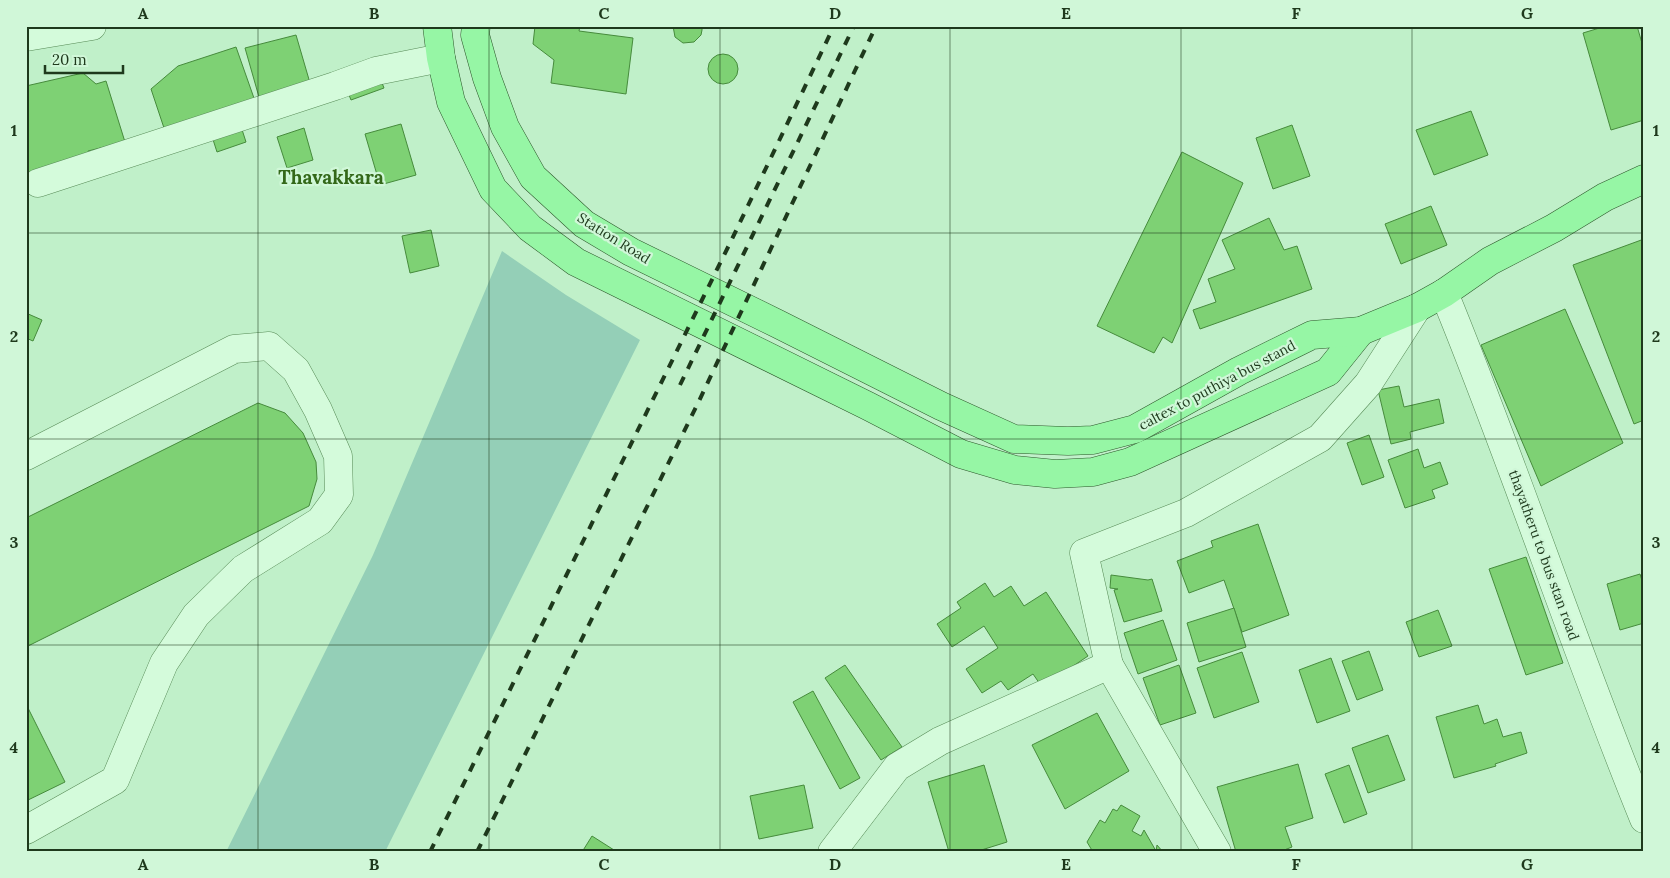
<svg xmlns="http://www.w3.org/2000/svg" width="1670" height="878" font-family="Lora,serif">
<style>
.green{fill:#94cfb7}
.building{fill:#7ed174;stroke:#468b3c}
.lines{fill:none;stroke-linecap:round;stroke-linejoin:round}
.minor-casing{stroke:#578b57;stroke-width:29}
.major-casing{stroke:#2e582c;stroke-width:29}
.minor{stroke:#d4fbdb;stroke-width:28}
.major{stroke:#96f6a5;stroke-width:28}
.rail{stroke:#1e391c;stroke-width:4;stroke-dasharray:9 9;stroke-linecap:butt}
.grid{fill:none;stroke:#1e391c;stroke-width:1;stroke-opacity:0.55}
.labels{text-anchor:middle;stroke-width:4.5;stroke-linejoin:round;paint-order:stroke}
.street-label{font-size:14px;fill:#1e391c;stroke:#d0f7d8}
.district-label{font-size:19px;font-weight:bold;fill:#336819;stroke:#d0f7d8}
.neatline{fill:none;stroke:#1e391c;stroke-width:2}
.grid-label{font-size:16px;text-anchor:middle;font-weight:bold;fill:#1e391c}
</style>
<rect width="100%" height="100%" fill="#c0f0c9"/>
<path class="green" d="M502,251L566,295L640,340L385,852H226L373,555Z"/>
<g class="building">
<path d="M535,26H580L579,31L633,38L626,94L551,83L554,60L533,44Z"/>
<path d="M673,26H702V30L701,35L694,42L683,43L675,37Z"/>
<path d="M1606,26H1637L1644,50V120L1611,130L1583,33Z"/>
<path d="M296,35L310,83L259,97L245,48Z"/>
<path d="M236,47L255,101L165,131L151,89L178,66Z"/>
<circle cx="723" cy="69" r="15"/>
<path d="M375,65L384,88L351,100L342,77Z"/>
<path d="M83,73L96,84L106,81L125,142L88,151L90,156L26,178V86Z"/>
<path d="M1471,111L1488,155L1434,175L1416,130Z"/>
<path d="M237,114L246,142L217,152L208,124Z"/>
<path d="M401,124L416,175L380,185L365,134Z"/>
<path d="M1292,125L1310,176L1273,189L1256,138Z"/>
<path d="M304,128L313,160L287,168L277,137Z"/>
<path d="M1182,152L1243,183L1172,343L1163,337L1154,353L1097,326Z"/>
<path d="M1431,206L1447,245L1401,264L1385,224Z"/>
<path d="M1269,218L1284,250L1297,246L1312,289L1200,329L1193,310L1216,302L1208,279L1235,269L1222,240Z"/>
<path d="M431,230L439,266L410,273L402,236Z"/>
<path d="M1644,239V420L1634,424L1573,265Z"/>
<path d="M1565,309L1623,443L1541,486L1481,345Z"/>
<path d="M26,313L42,320L33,341L26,338Z"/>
<path d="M1399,386L1404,407L1439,399L1444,423L1410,432L1411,439L1391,444L1378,390Z"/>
<path d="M258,403L285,413L303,433L316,462L317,479L309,506L26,647V518Z"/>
<path d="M1369,435L1384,477L1362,485L1347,443Z"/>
<path d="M1418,449L1424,468L1440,462L1448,484L1432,490L1435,498L1405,508L1388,460Z"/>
<path d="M1258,524L1289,615L1242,632L1224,580L1189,593L1177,561L1213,547L1211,541Z"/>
<path d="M1526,557L1563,663L1526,675L1489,569Z"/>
<path d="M1640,574L1644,587V623L1620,630L1607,584Z"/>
<path d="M1111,575L1148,580L1152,579L1162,611L1124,622L1114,590L1118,589L1110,588Z"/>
<path d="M985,583L994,597L1011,586L1024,606L1046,592L1088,656L1042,687L1033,674L1008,690L1001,681L982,693L966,669L998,648L984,626L952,647L937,624L961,608L957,602Z"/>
<path d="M1234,608L1246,647L1199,662L1187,623Z"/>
<path d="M1438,610L1452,646L1419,657L1406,622Z"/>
<path d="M1163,620L1177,660L1138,674L1124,633Z"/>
<path d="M1369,651L1383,690L1357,700L1342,661Z"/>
<path d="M1242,652L1259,702L1214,718L1197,668Z"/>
<path d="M1331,658L1350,711L1317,723L1299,670Z"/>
<path d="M845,665L902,747L881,760L825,678Z"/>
<path d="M1179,665L1196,713L1160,725L1143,678Z"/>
<path d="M813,691L860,778L840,789L793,702Z"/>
<path d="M26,704L65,782L26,801Z"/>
<path d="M1478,705L1484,724L1497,719L1503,737L1521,732L1527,753L1495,764L1496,766L1454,778L1436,717Z"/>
<path d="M1097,713L1129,771L1065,809L1032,745Z"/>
<path d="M1388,735L1405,780L1368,793L1352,748Z"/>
<path d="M1298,764L1313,818L1285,827L1292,847L1279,852H1236L1217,787Z"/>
<path d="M984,765L1007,842L975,852H949L928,782Z"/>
<path d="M1349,765L1367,814L1344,823L1325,774Z"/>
<path d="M804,785L813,828L759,839L750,796Z"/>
<path d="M1121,805L1140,816L1132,831L1141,836L1144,830L1156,851L1157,845L1163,852H1093L1087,842L1100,820L1105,823L1113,809L1117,811Z"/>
<path d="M592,836L614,850L613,852H582Z"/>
</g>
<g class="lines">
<defs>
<g id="minor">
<path d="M26,37L92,26"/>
<path d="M38,183L335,86L376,71L441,58"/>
<path d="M1444,293C1515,466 1573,645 1644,819"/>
<path d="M26,456L234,349L269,346L296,370L318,410L338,456L339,495L320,521L243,569L196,615L164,663L115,780L26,830"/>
<path d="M832,852L897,767L940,741L1109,665"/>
<path d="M1217,852L1109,665L1084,553L1186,513L1320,438L1368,384L1417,308"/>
</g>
<g id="major">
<path d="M437,26L441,58L451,102L493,189L530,228L576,262L868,406L961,454L1015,470L1055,474L1093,472L1130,462L1328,372L1361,331"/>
<path d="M476,26L475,35L487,78L505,127L533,177L584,224L631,252L778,324L941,406L1014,439L1068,441L1093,440L1135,429L1239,371L1312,335L1361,331L1417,308L1444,293L1490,261L1554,228L1605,197L1644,179"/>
</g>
</defs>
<use href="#minor" class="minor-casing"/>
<use href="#major" class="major-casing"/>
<use href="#minor" class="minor"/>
<use href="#major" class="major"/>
<g class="rail">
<path d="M680,385L854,26"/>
<path d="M430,852L732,239L834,26"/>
<path d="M477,852L699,401L876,26"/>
</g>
</g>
<path class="grid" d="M258,26V852M489,26V852M720,26V852M950,26V852M1181,26V852M1412,26V852M26,233H1644M26,439H1644M26,645H1644"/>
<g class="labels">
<g class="street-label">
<text transform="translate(614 238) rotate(32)" y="5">Station Road</text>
<text transform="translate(1217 385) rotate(-28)" y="5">caltex to puthiya bus stand</text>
<text transform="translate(1544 555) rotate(70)" y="5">thayatheru to bus stan road</text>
</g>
<g class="district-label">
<text x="331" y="184">Thavakkara</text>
</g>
</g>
<rect width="1670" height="878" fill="none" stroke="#d0f7d8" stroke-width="55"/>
<path d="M45 65v8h78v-8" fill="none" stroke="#1e391c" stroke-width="2.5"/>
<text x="52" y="65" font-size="15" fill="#1e391c" stroke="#d0f7d8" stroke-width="4" paint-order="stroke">20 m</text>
<rect x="28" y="28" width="1614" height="822" class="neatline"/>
<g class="grid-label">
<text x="143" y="19">A</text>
<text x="374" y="19">B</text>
<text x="604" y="19">C</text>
<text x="835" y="19">D</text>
<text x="1066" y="19">E</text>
<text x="1296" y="19">F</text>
<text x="1527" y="19">G</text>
<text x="14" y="136">1</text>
<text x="1656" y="136">1</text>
<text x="14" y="342">2</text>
<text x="1656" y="342">2</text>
<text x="14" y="548">3</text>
<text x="1656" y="548">3</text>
<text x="14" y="753">4</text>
<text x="1656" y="753">4</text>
<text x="143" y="870">A</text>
<text x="374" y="870">B</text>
<text x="604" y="870">C</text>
<text x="835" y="870">D</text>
<text x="1066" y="870">E</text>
<text x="1296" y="870">F</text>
<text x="1527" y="870">G</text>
</g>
</svg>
